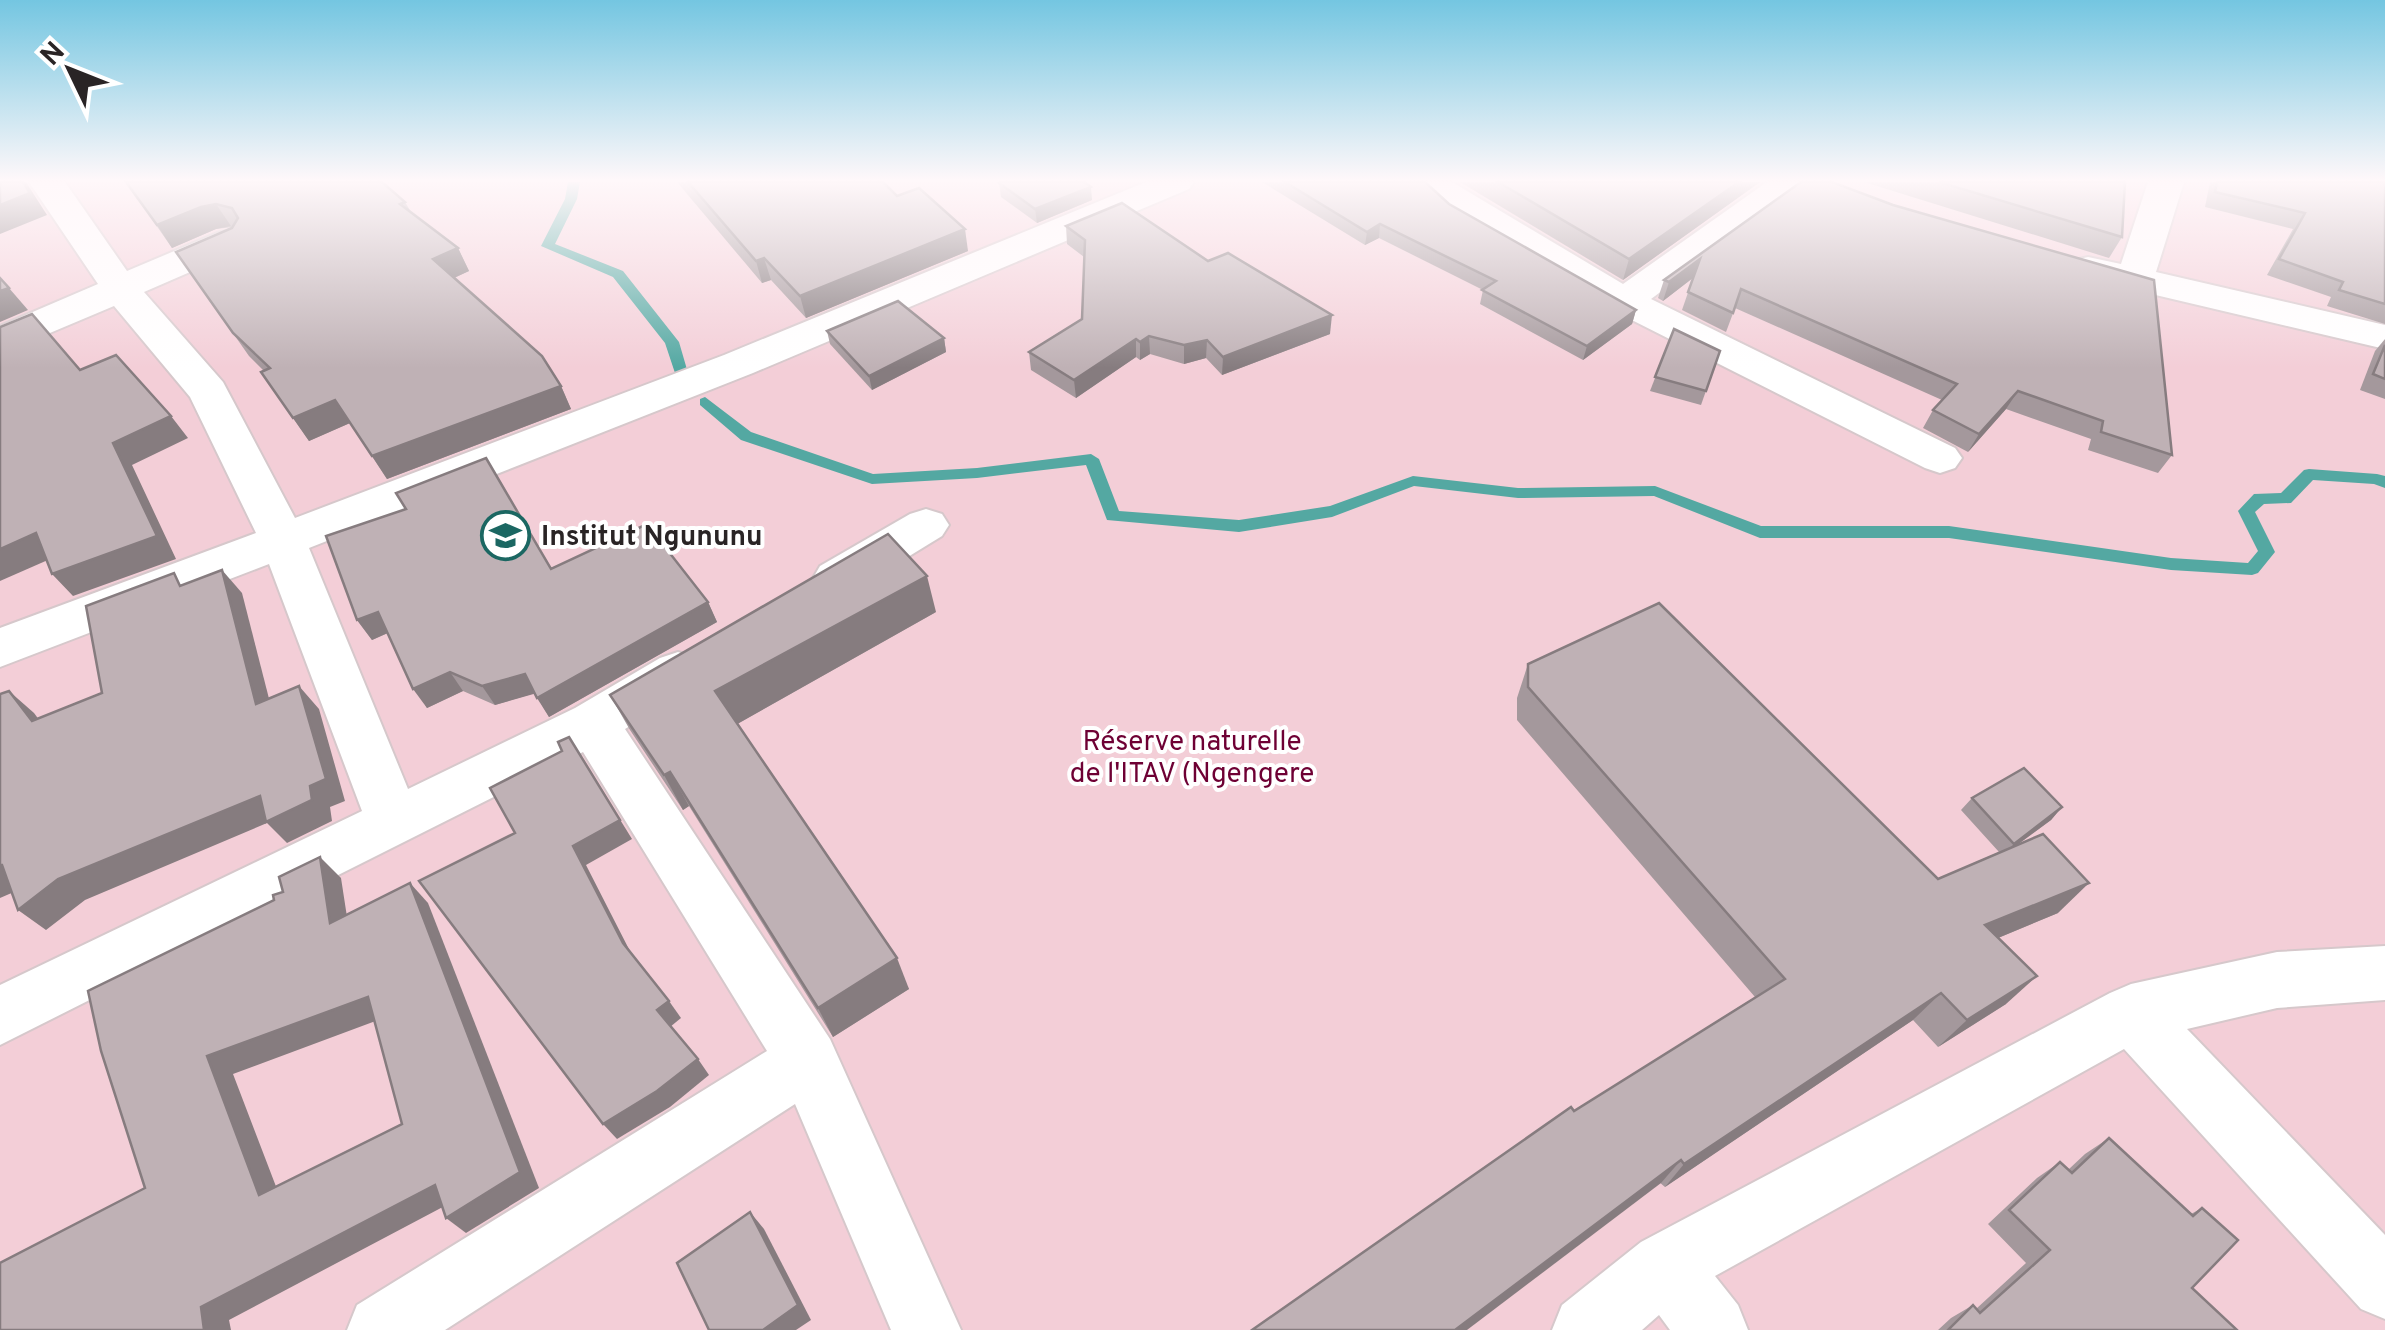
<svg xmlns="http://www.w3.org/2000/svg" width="2385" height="1330" font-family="Overpass,sans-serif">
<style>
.green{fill:#f3ced7}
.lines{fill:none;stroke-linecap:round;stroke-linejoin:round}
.stream{fill:#54a8a2;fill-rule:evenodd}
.street-casing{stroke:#d6c8cb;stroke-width:4}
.street{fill:#fff;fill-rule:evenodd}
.wall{fill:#a4989c}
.shaded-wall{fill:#867c7f}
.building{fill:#bfb1b5;stroke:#867c7f;stroke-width:2.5;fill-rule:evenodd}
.labels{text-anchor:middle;stroke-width:8;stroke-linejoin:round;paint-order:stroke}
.poi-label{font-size:28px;font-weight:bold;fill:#292425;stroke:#fff;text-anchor:start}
.park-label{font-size:28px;fill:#6e0034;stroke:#fff}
</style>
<rect width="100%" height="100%" fill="#fff0f4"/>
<rect class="green" x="0" y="182" width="2385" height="1148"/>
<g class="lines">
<g class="stream">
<path d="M568,182H580L577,199L555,244L623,271L679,342L688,373L686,376H676L665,343L613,277L541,246L565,199Z"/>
<path d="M705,397L751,432L873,474L977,468L1091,454L1099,459L1119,511L1239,520L1330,506L1413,476L1518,488L1655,486L1761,526H1949L2171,558L2248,563L2258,551L2238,511L2254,494L2281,493L2304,470L2309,469L2377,474L2385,476V488L2374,484L2313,480L2291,503L2264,504L2255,512L2275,552L2258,573L2252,575L2171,570L1949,538H1760L1654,496L1518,498L1414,486L1332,517L1239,532L1107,520L1086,465L977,478L872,484L741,440L700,405V399Z"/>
</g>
<defs>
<g id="street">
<path d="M29,182H65L127,271L217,233L230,230L243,233L249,241L243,249L144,292L223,382L295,518L724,355L1146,182H1194L1189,189L753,373L309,548L408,789L575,708L660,658L678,652L696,658L703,672L696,686L625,729L830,1039L961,1330H891L795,1104L445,1330H347L357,1305L767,1051L583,752L0,1045V985L362,811L269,564L0,667V628L256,533L190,397L114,306L0,354V326L98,284Z"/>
<path d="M1412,182H1452L1623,284L1767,182H1807L1651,299L1955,448L1962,458L1955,468L1940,473L1925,468L1610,309L1449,214Z"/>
<path d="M2148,182H2184L2156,272L2385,325V349L2075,276L2069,268L2075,260L2088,257L2121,264Z"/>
<path d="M926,509L942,514L949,525L942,536L854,590L837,595L820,590L813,578L820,566L910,514Z"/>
<path d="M2385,946V1000L2277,1008L2187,1029L2385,1235V1319L2361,1309L2124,1049L1715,1276L1738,1305L1748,1330H1670L1659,1315L1642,1330H1552L1562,1305L1641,1242L2110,993L2131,984L2277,952Z"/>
</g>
</defs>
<use href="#street" class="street-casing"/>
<use href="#street" class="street"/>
</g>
<g class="wall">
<path d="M126,182L405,202L411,212L458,248L469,271L454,278L561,386L571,409L387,479L350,423L309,441L261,372L264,371L249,356L176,252L233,227L216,229L172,248Z"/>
<path d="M677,182H883L897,196L968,251L806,318L771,280L762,283Z"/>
<path d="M1262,182H1425L1449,204L1636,310L1632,324L1583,360L1480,304L1483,290L1379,238L1365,245Z"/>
<path d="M1460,182H1760L1623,280Z"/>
<path d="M1801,182L2172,455L2158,473L2088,450L2091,439L2006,409L1968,452L1923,428L1933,410L1942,400L1735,308L1726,332L1682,310L1693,278L1663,301L1658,298L1664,280Z"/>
<path d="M1864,182H2125L2122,237L2109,258Z"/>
<path d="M2210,182H2385V324L2327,306L2331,297L2267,275L2293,229L2205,207Z"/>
<path d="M999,183L1092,200L1037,223L1001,197Z"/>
<path d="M1066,226L1208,261L1330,334L1222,375L1206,358L1184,364L1150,354L1140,360L1136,357L1076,398L1031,370L1029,352L1082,319L1084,257L1067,244Z"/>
<path d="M1674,329L1720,351L1701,405L1650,391Z"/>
<path d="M827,331L944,338L946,352L872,390L830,344Z"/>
<path d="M2385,339V399L2360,390L2375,351Z"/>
<path d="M551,569L708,602L717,622L549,717L535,693L495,705L463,691L427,708L388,633L372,640L357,620Z"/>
<path d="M936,612L737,724L909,989L833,1037L689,806L683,810L630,730L610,695Z"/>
<path d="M1528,664L1938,879L1999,852L1961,810L1972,798L2062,807L2051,820L2017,845L2058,913L1998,938L2006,1004L1938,1047L1913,1020L1665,1187L1574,1111L1755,997L1517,720V698Z"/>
<path d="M2109,1138L2191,1214L2202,1208L2192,1288L2237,1330H1938L1951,1318L1973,1305L1976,1309L2026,1263L1988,1224L2037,1178L2060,1162L2068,1170L2085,1154Z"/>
</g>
<g class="shaded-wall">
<path d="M23,182H26L47,215L0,234V205Z"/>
<path d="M1739,182H1760L1623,280L1629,259Z"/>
<path d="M1091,187L1092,200L1037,223L1035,209Z"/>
<path d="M216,204L231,226L216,229L172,248L157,225L201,207Z"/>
<path d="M1380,224L1379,238L1365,245L1367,232Z"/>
<path d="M965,229L968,251L806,318L800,296Z"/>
<path d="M458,248L469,271L445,282L433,259Z"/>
<path d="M764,258L771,280L762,283L756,261Z"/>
<path d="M1700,259L1694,277L1663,301L1669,282Z"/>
<path d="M9,288L28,310L0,322V291Z"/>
<path d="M1636,310L1632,324L1583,360L1587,346Z"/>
<path d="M1332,315L1330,334L1222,375L1223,357Z"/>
<path d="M1149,336L1150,354L1140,360V342Z"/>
<path d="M944,338L946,352L872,390L869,376Z"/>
<path d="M1136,339V357L1076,398L1074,380Z"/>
<path d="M1207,340L1206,358L1184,364V345Z"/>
<path d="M561,386L571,409L387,479L372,456Z"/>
<path d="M2018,391L2006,409L1968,452L1979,434Z"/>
<path d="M335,400L350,423L309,441L293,418Z"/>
<path d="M171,416L188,438L132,465L176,559L73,596L52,574L113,443Z"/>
<path d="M36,533L57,556L0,581V549Z"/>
<path d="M222,570L242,593L276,726L256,704Z"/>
<path d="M927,576L936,612L732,727L715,691Z"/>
<path d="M708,602L717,622L549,717L537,698Z"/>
<path d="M378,612L392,631L372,640L357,620Z"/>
<path d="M450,672L463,691L427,708L413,689Z"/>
<path d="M525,674L537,693L495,705L482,686Z"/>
<path d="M299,686L319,709L345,801L330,807L332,821L287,843L267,823L85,900L46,930L18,910Z"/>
<path d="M9,691L34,713L57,744L32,721Z"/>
<path d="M569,737L632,839L586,865L635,961L623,943L573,846Z"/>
<path d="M670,772L689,806L683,810L664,775Z"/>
<path d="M2062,807L2051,820L2002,856L2014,844Z"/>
<path d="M320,857L341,878L351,943L330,923Z"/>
<path d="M0,865H2L30,885L0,898Z"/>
<path d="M410,883L428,903L539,1188L466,1233L446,1218Z"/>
<path d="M2089,883L2058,913L1957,955L1985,925Z"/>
<path d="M897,958L909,989L833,1037L818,1008Z"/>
<path d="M2037,976L2006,1004L1938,1047L1967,1020Z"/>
<path d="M1941,993L1913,1020L1665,1187L1684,1164Z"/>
<path d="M368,997L389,1016L233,1074L285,1210L259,1195L207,1056Z"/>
<path d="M669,1001L681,1018L670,1027L657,1010Z"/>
<path d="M698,1059L709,1075L670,1107L617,1139L603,1124Z"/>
<path d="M1681,1160L1661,1183L1467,1330H1455Z"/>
<path d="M435,1185L456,1200L229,1320L231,1330H204L201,1307Z"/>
<path d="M750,1212L764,1229L811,1320L796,1330H763Z"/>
</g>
<g class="building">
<path d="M0,182H23L30,193L0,205Z"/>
<path d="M126,182H382L405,202L400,204L458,248L433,259L542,356L561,386L372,456L335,400L293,418L261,372L270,368L233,333L176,252L232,228L238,218L232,208L216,204L201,207L157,225Z"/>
<path d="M688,182H883L897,196L919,188L965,229L800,296L764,258L756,261Z"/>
<path d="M1001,182H1084L1091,187L1035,209L999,183Z"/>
<path d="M1285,182H1425L1449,204L1636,310L1587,346L1482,290L1496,281L1380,224L1367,232Z"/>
<path d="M1498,182H1739L1629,259Z"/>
<path d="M1801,182H1832L1893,205L2154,280L2172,455L2101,432L2103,421L2018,391L1979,434L1933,410L1957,384L1741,289L1733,313L1688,292L1700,259L1669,282L1664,280Z"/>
<path d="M1939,182H2125L2122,237Z"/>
<path d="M2217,182H2385V304L2339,290L2343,282L2279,259L2305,213L2215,192Z"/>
<path d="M1122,203L1208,261L1228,253L1332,315L1223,357L1207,340L1184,345L1149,336L1140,342L1136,339L1074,380L1029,352L1082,319L1085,240L1066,226Z"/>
<path d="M0,278L9,288L0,291Z"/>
<path d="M898,301L944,338L869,376L827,331Z"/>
<path d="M32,314L80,370L116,355L171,416L113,443L157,536L52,574L36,533L0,549V327Z"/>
<path d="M1674,329L1720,351L1706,391L1655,377Z"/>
<path d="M2385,345V379L2373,374Z"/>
<path d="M486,458L551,569L647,524L708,602L537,698L525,674L482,686L450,672L413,689L378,612L357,620L326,536L406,509L396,493Z"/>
<path d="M888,534L927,576L715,691L897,958L818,1008L670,772L664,775L610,695Z"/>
<path d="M222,570L256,704L299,686L326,779L310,786L312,800L266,822L260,796L58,879L18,910L2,865H0V694L9,691L32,721L102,693L86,606L174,573L180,586Z"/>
<path d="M1659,603L1938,879L2043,834L2089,883L1985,925L2037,976L1967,1020L1941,993L1684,1164L1681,1160L1455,1330H1252L1571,1107L1574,1111L1785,979L1528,687V664Z"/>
<path d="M569,737L620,820L573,846L623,943L669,1001L657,1010L698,1059L657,1091L603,1124L419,881L515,833L490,788L562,751L558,742Z"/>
<path d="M2024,768L2062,807L2014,844L1972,798Z"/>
<path d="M320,857L330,923L410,883L520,1172L446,1218L435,1185L201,1307L204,1330H0V1263L145,1188L101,1051L88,991L274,900L273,895L283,892L279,877ZM368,997L402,1124L259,1195L207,1056Z"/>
<path d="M2109,1138L2193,1216L2202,1208L2238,1240L2192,1288L2237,1330H1948L1973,1305L1980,1313L2050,1250L2009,1210L2060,1162L2072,1173Z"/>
<path d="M750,1212L798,1305L763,1330H709L677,1263Z"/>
</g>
<linearGradient id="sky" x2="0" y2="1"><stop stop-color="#74c6e1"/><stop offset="0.49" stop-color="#fff8fa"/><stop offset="1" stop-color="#fff8fa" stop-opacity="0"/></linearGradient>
<rect width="2385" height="368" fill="url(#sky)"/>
<defs>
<symbol id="school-ring" viewBox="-11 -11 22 22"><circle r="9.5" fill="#fff" stroke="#1b6762" stroke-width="1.5"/><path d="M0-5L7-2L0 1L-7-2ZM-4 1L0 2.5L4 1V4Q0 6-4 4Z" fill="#1b6762"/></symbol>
</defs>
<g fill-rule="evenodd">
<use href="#school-ring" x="478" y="508" width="55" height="55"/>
</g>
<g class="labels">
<g class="poi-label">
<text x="541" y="545">Institut Ngununu</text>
</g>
<g class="park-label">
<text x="1192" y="750">Réserve naturelle<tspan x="1192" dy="32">de l'ITAV (Ngengere</tspan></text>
</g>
</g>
<g transform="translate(70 70) rotate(313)" stroke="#ffffff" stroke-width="8" paint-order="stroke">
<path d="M0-8L18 38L0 25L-18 38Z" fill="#292425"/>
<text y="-15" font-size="28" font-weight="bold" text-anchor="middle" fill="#292425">N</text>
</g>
</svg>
